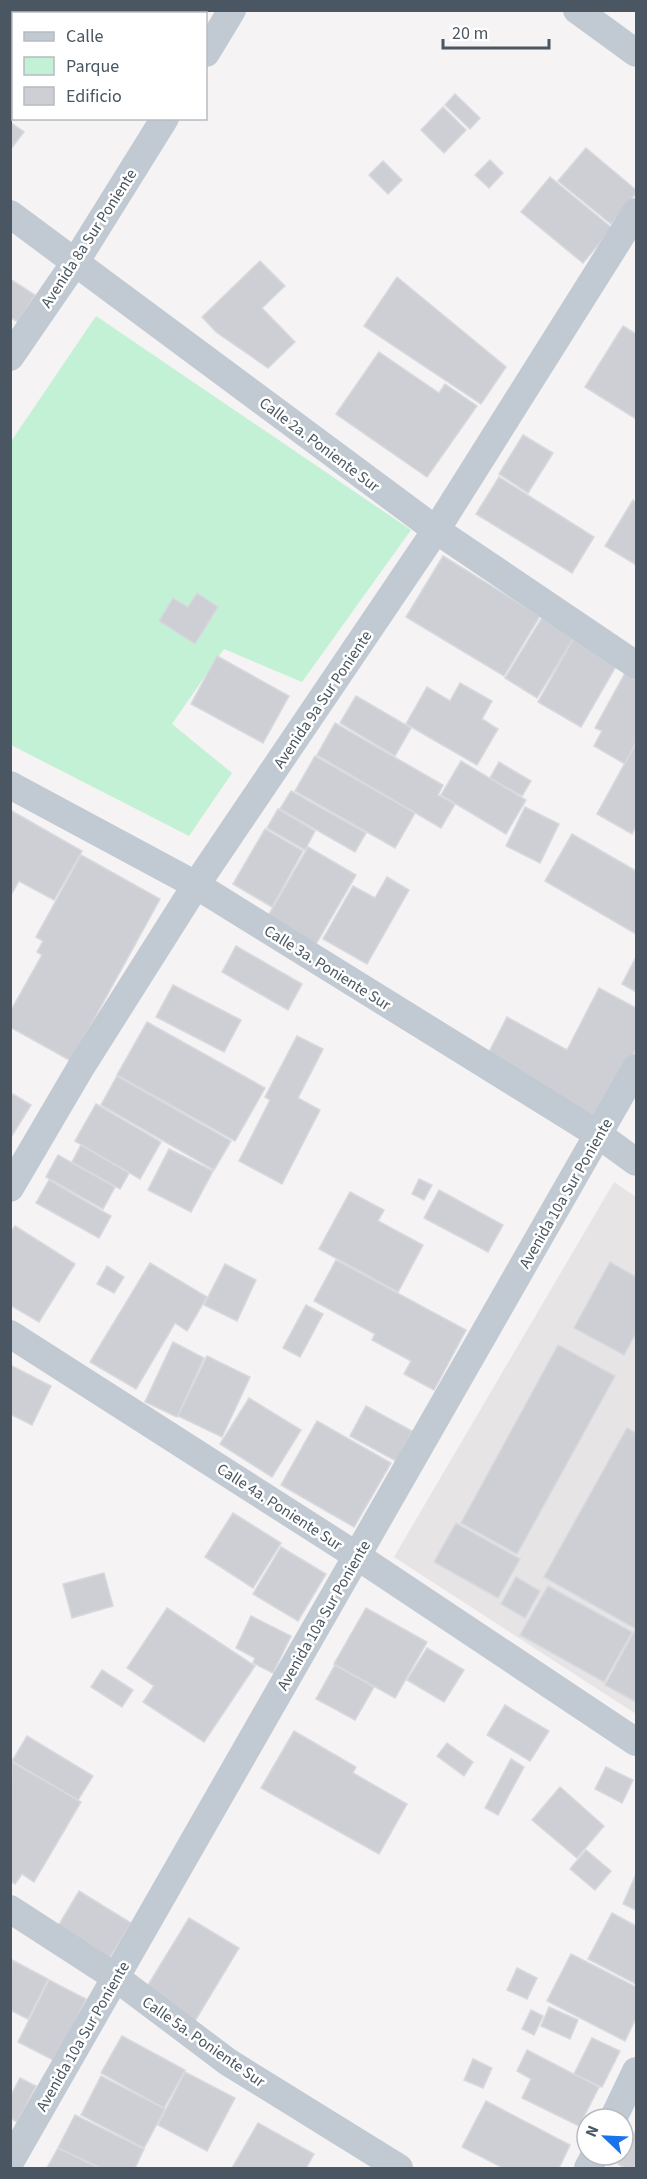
<svg xmlns="http://www.w3.org/2000/svg" width="647" height="2179" font-family="'Source Sans 3',sans-serif">
<style>
.education{fill:#e6e4e5}
.green{fill:#c3f1d5}
.building{fill:#cdcfd5;stroke:#d7d9de;stroke-width:1.5}
.lines{fill:none;stroke-linecap:round;stroke-linejoin:round}
.minor{stroke:#c1cad2;stroke-width:28}
.labels{text-anchor:middle;stroke-width:5;stroke-linejoin:round;paint-order:stroke}
.street-label{font-size:16px;fill:#4a5661;stroke:#fff}
</style>
<rect width="100%" height="100%" fill="#f5f3f3"/>
<path class="education" d="M614,1182L636,1197V1714L394,1557Z"/>
<path class="green" d="M96,316L411,530L302,682L224,649L172,724L232,773L189,836L11,745L10,443Z"/>
<g class="building">
<path d="M455,94L480,118L470,129L445,105Z"/>
<path d="M443,107L466,130L444,153L421,130Z"/>
<path d="M10,122L24,132L10,150Z"/>
<path d="M586,148L636,190V193L611,224L558,181Z"/>
<path d="M490,160L503,173L489,188L475,175Z"/>
<path d="M383,161L402,180L388,194L369,175Z"/>
<path d="M550,177L612,228L583,263L521,212Z"/>
<path d="M260,261L285,286L262,308L295,342L268,368L216,332L202,317Z"/>
<path d="M397,277L506,367L481,404L364,326Z"/>
<path d="M10,279L35,295L18,322L10,317Z"/>
<path d="M623,326L636,334V419L585,387Z"/>
<path d="M379,352L439,393L445,384L477,406L427,477L336,414Z"/>
<path d="M523,435L553,453L528,493L499,474Z"/>
<path d="M499,477L594,537L572,573L476,514Z"/>
<path d="M633,500L636,503V565L605,546Z"/>
<path d="M443,556L540,616L504,676L406,617Z"/>
<path d="M197,593L218,607L195,644L159,621L173,598L188,607Z"/>
<path d="M543,616L575,636L537,698L505,678Z"/>
<path d="M575,636L619,661L581,727L538,702Z"/>
<path d="M217,656L289,696L263,743L191,704Z"/>
<path d="M625,673L636,680V742L625,764L594,746L602,731L595,728Z"/>
<path d="M460,683L492,701L482,719L498,729L477,765L406,724L427,687L450,701Z"/>
<path d="M356,696L411,728L395,756L340,723Z"/>
<path d="M335,723L443,785L438,795L455,804L441,828L317,755Z"/>
<path d="M636,743V826L632,834L597,814Z"/>
<path d="M315,756L415,813L395,848L295,791Z"/>
<path d="M461,761L526,800L506,834L441,795Z"/>
<path d="M499,762L531,781L522,796L490,778Z"/>
<path d="M291,791L366,833L355,852L280,809Z"/>
<path d="M525,807L559,824L540,863L506,846Z"/>
<path d="M278,809L315,831L305,850L267,828Z"/>
<path d="M10,810L82,851L54,900L19,881L10,897Z"/>
<path d="M265,829L303,851L272,907L233,884Z"/>
<path d="M572,834L636,871V934L545,881Z"/>
<path d="M308,847L356,875L316,944L268,916Z"/>
<path d="M81,855L160,899L71,1061L10,1027V1012L42,955L37,952L43,941L36,937Z"/>
<path d="M387,877L409,890L367,964L323,939L353,886L375,898Z"/>
<path d="M236,946L302,984L288,1010L222,972Z"/>
<path d="M636,957V992L622,984Z"/>
<path d="M173,985L241,1020L224,1052L156,1017Z"/>
<path d="M599,988L636,1008V1049L600,1119L486,1058L507,1017L567,1050Z"/>
<path d="M147,1022L265,1088L235,1141L117,1075Z"/>
<path d="M297,1036L323,1049L298,1098L320,1110L282,1184L239,1161L270,1100L265,1097Z"/>
<path d="M117,1076L231,1141L214,1170L101,1105Z"/>
<path d="M13,1094L31,1105L10,1139V1099Z"/>
<path d="M96,1104L161,1142L140,1179L75,1141Z"/>
<path d="M81,1145L129,1173L120,1189L72,1162Z"/>
<path d="M169,1149L213,1171L191,1212L148,1190Z"/>
<path d="M58,1155L115,1187L103,1209L46,1177Z"/>
<path d="M419,1179L432,1185L424,1200L412,1194Z"/>
<path d="M49,1180L111,1216L99,1238L36,1203Z"/>
<path d="M439,1190L503,1225L488,1252L424,1218Z"/>
<path d="M350,1192L384,1210L378,1221L423,1245L398,1292L319,1249Z"/>
<path d="M15,1226L75,1264L39,1322L10,1305V1232Z"/>
<path d="M336,1260L466,1330L434,1390L404,1374L411,1361L372,1340L375,1334L314,1301Z"/>
<path d="M610,1262L636,1277V1333L624,1355L574,1328Z"/>
<path d="M150,1263L207,1297L187,1331L175,1323L136,1389L90,1362Z"/>
<path d="M225,1264L256,1280L237,1321L204,1305Z"/>
<path d="M107,1266L124,1277L114,1293L97,1284Z"/>
<path d="M306,1305L323,1314L300,1357L283,1348Z"/>
<path d="M173,1342L204,1358L177,1417L145,1402Z"/>
<path d="M558,1345L615,1376L517,1554L461,1523Z"/>
<path d="M207,1356L250,1377L222,1437L178,1416Z"/>
<path d="M10,1365L51,1386L32,1425L10,1414Z"/>
<path d="M249,1398L301,1430L272,1477L220,1444Z"/>
<path d="M366,1406L412,1431L396,1461L350,1436Z"/>
<path d="M317,1421L391,1463L354,1527L281,1485Z"/>
<path d="M627,1428L636,1433V1629L544,1577Z"/>
<path d="M233,1513L281,1543L253,1588L205,1557Z"/>
<path d="M456,1523L520,1559L498,1598L434,1562Z"/>
<path d="M281,1547L326,1574L298,1621L253,1594Z"/>
<path d="M104,1573L113,1606L72,1618L63,1584Z"/>
<path d="M516,1577L540,1591L525,1618L501,1604Z"/>
<path d="M548,1586L632,1632L604,1682L520,1635Z"/>
<path d="M167,1608L255,1666L204,1742L143,1702L154,1686L127,1668Z"/>
<path d="M366,1608L427,1642L395,1698L334,1664Z"/>
<path d="M251,1616L291,1636L273,1673L253,1663L255,1658L236,1648Z"/>
<path d="M635,1630L636,1631V1702L605,1685Z"/>
<path d="M427,1648L464,1670L444,1702L407,1680Z"/>
<path d="M335,1665L374,1687L355,1720L316,1699Z"/>
<path d="M102,1670L133,1690L122,1707L91,1687Z"/>
<path d="M505,1705L549,1731L530,1761L487,1735Z"/>
<path d="M294,1731L356,1767L353,1773L407,1804L379,1854L261,1788Z"/>
<path d="M27,1736L93,1776L78,1800L12,1761Z"/>
<path d="M447,1743L473,1762L464,1776L437,1756Z"/>
<path d="M511,1759L524,1767L498,1815L485,1808Z"/>
<path d="M12,1762L81,1802L34,1882L22,1874L15,1884L10,1881Z"/>
<path d="M606,1767L633,1780L622,1803L595,1789Z"/>
<path d="M560,1787L604,1826L577,1858L532,1820Z"/>
<path d="M586,1850L611,1871L595,1890L570,1869Z"/>
<path d="M636,1874V1910L623,1904Z"/>
<path d="M79,1891L131,1923L109,1959L57,1928Z"/>
<path d="M612,1913L636,1926V1984L588,1959Z"/>
<path d="M189,1918L239,1948L195,2021L145,1990Z"/>
<path d="M571,1954L636,1987V2018L625,2041L547,2001Z"/>
<path d="M12,1960L48,1979L28,2019L10,2010Z"/>
<path d="M517,1968L537,1978L527,1999L507,1990Z"/>
<path d="M49,1980L86,1999L55,2061L18,2042Z"/>
<path d="M549,2007L578,2020L570,2039L541,2026Z"/>
<path d="M531,2010L543,2016L534,2035L522,2029Z"/>
<path d="M122,2036L185,2070L164,2108L101,2073Z"/>
<path d="M592,2038L620,2051L602,2087L574,2074Z"/>
<path d="M527,2050L599,2087L579,2126L522,2098L531,2079L517,2071Z"/>
<path d="M473,2059L492,2068L483,2088L464,2080Z"/>
<path d="M185,2072L235,2098L207,2151L158,2125Z"/>
<path d="M101,2076L165,2109L144,2148L81,2115Z"/>
<path d="M20,2078L36,2086L17,2122L10,2118V2097Z"/>
<path d="M486,2101L570,2145L559,2168H503L462,2147Z"/>
<path d="M75,2115L144,2149L135,2168H101L58,2148Z"/>
<path d="M258,2123L314,2154L306,2168H232Z"/>
<path d="M636,2130V2168H625L618,2164Z"/>
<path d="M58,2148L99,2168H47Z"/>
</g>
<g class="lines">
<g class="minor">
<path d="M577,10L636,53"/>
<path d="M206,53L232,10"/>
<path d="M10,214L436,530L636,665"/>
<path d="M10,357L76,261L165,118"/>
<path d="M10,785L196,885L599,1135L636,1162"/>
<path d="M10,1188L81,1067L196,885L436,530L636,212"/>
<path d="M10,1334L357,1556L636,1742"/>
<path d="M10,1909L115,1977L228,2062L399,2168"/>
<path d="M613,2119L636,2071"/>
<path d="M10,2162L636,1068"/>
<path d="M588,2168L595,2155"/>
</g>
</g>
<g class="labels">
<g class="street-label">
<text transform="translate(88 238) rotate(-57)" y="6">Avenida 8a Sur Poniente</text>
<text transform="translate(320 444) rotate(37)" y="6">Calle 2a. Poniente Sur</text>
<text transform="translate(322 699) rotate(-56)" y="6">Avenida 9a Sur Poniente</text>
<text transform="translate(328 967) rotate(32)" y="6">Calle 3a. Poniente Sur</text>
<text transform="translate(565 1193) rotate(-60)" y="6">Avenida 10a Sur Poniente</text>
<text transform="translate(280 1506) rotate(33)" y="6">Calle 4a. Poniente Sur</text>
<text transform="translate(323 1615) rotate(-60)" y="6">Avenida 10a Sur Poniente</text>
<text transform="translate(82 2036) rotate(-60)" y="6">Avenida 10a Sur Poniente</text>
<text transform="translate(204 2041) rotate(35)" y="6">Calle 5a. Poniente Sur</text>
</g>
</g>
<rect width="647" height="2179" fill="none" stroke="#4a5661" stroke-width="24"/>
<rect x="12" y="12" width="195" height="108" fill="#ffffff" stroke="#b7bbc0" stroke-width="1.5"/>
<rect x="24" y="32" width="30" height="9" fill="#c1cad2" stroke="#b7bbc0" stroke-width="1.5"/>
<text x="66" y="42" font-size="18" fill="#4a5661">Calle</text>
<rect x="24" y="57" width="30" height="18" fill="#c3f1d5" stroke="#b7bbc0" stroke-width="1.5"/>
<text x="66" y="72" font-size="18" fill="#4a5661">Parque</text>
<rect x="24" y="87" width="30" height="18" fill="#cdcfd5" stroke="#b7bbc0" stroke-width="1.5"/>
<text x="66" y="102" font-size="18" fill="#4a5661">Edificio</text>
<g transform="translate(605 2137) rotate(293)"><circle r="28" fill="#ffffff" stroke="#b7bbc0" stroke-width="1.5"/>
<path d="M0-4.5L10 22L0 15L-10 22Z" fill="#1a73e8"/>
<text y="-9" font-size="16" font-weight="bold" text-anchor="middle" fill="#4a5661">N</text>
</g>
<path d="M443 39v9h106v-9" fill="none" stroke="#4a5661" stroke-width="3"/>
<text x="452" y="39" font-size="18" fill="#4a5661" stroke="#ffffff" stroke-width="4.5" paint-order="stroke">20 m</text>
</svg>
